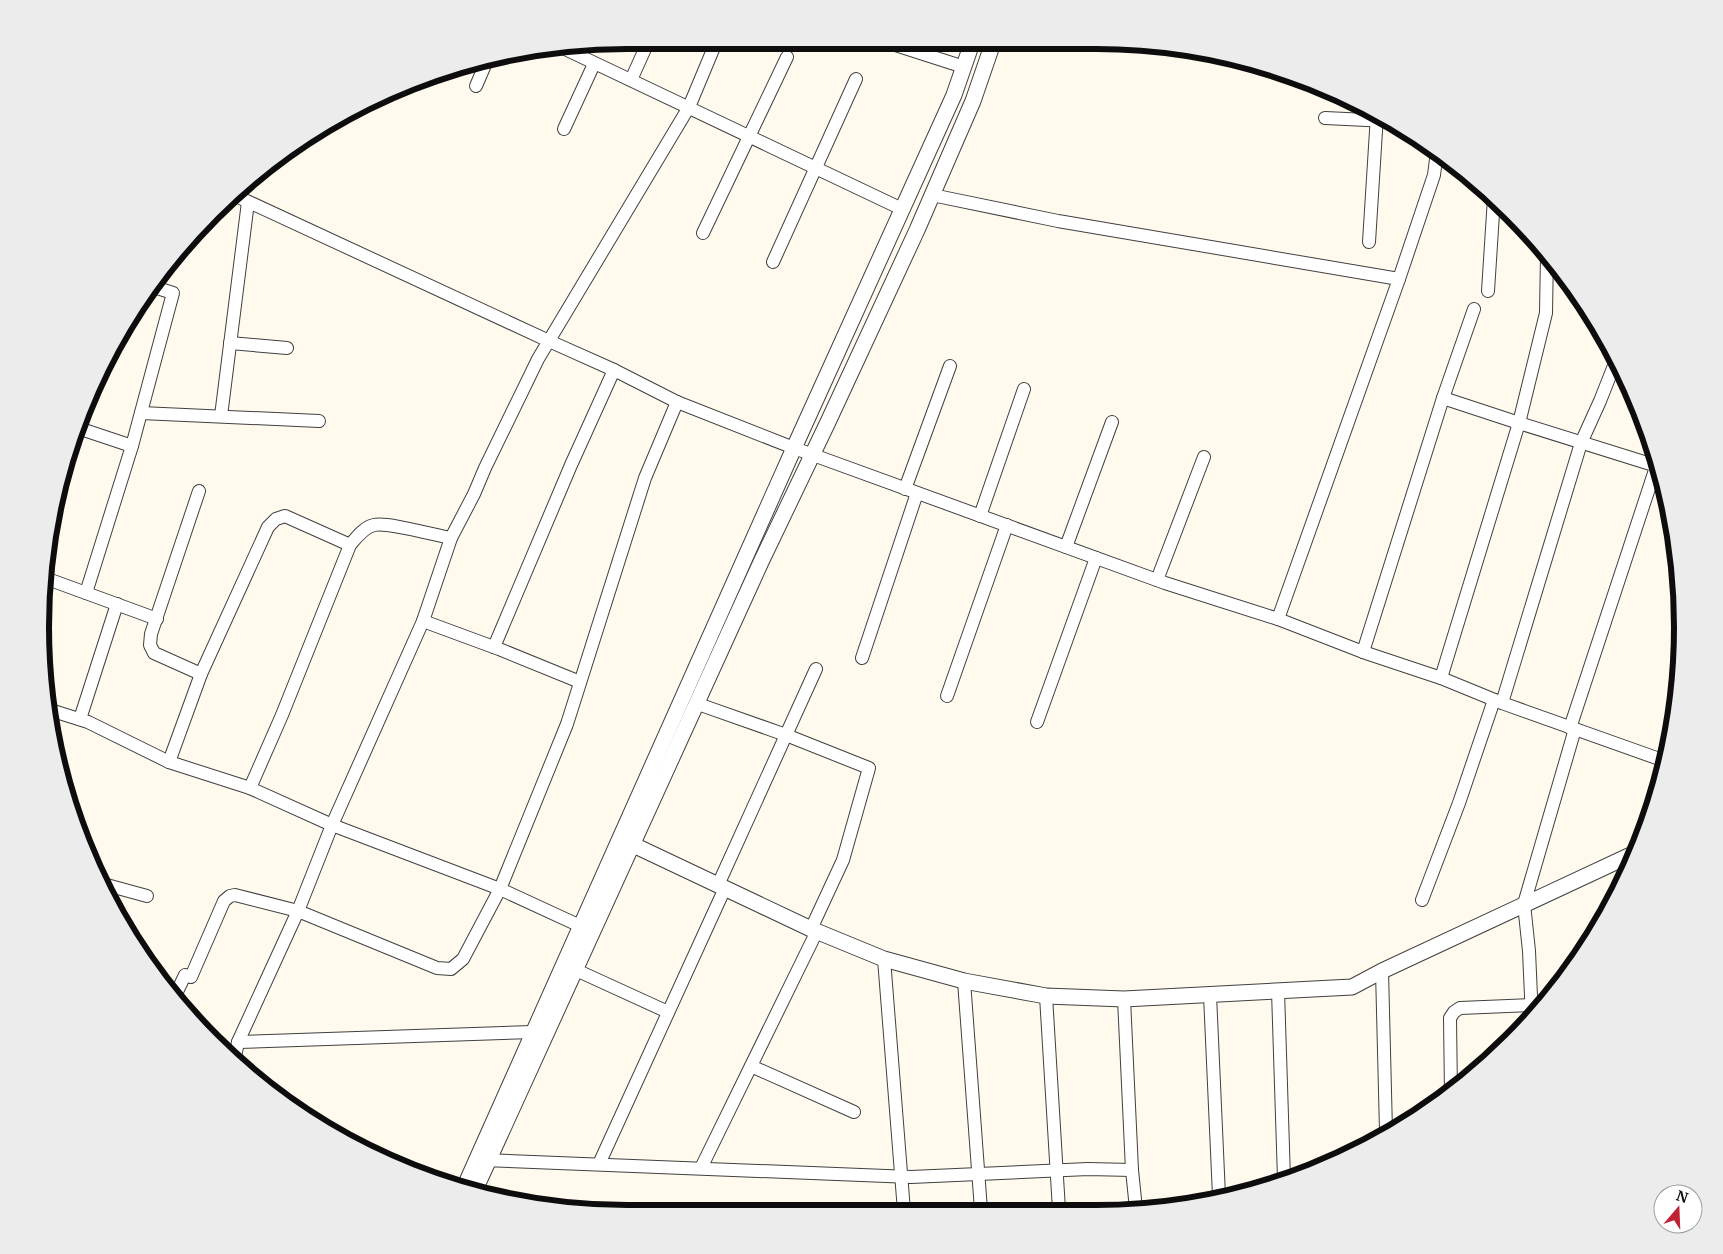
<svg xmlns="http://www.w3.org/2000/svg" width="1723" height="1254" font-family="Merriweather,serif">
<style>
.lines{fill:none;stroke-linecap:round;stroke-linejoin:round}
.minor-casing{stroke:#404040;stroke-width:14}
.tertiary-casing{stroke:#404040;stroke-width:17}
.minor{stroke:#fff;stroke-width:12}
.tertiary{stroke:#fff;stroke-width:15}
.rim{fill:none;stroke:#0d0d0d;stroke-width:6}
</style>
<rect width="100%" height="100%" fill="#fffaed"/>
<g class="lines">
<defs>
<g id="minor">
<path d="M880,40L964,67"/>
<path d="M563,48L902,209"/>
<path d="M631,80L649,40"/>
<path d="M476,86L488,58"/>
<path d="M1325,118L1388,121"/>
<path d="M564,129L594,64"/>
<path d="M932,195L1058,221L1399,279"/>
<path d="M236,196L549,341L614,370L677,402L794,448L1165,583L1278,619L1363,652L1441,678L1502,703L1665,761"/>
<path d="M703,233L787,57"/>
<path d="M1369,242L1377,115"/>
<path d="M773,262L856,79"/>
<path d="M1488,291L1494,198"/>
<path d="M230,343L287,348"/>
<path d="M1443,398L1519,423L1660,467"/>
<path d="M141,413L319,421"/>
<path d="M221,416L248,202"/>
<path d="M78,428L132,446L86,593"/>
<path d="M132,446L173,293L154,287"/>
<path d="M905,489L950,366"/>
<path d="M199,491L151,634L150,645L154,653L201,674"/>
<path d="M980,516L1024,389"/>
<path d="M1066,547L1112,422"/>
<path d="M45,578L157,619"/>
<path d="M1157,580L1204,457"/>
<path d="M1278,619L1399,279L1434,175L1437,151"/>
<path d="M423,621L499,649L580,682"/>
<path d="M494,647L571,465L614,370"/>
<path d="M1363,652L1443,398L1474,309"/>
<path d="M862,658L917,493"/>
<path d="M1441,678L1519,423L1546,313L1547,254"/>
<path d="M947,696L1007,525"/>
<path d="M1502,703L1581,443L1600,401L1617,358"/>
<path d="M698,704L786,735L869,768L843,860L811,929"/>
<path d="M47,709L88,722L169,762L250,788L332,825L500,889L589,930"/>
<path d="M80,719L117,604"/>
<path d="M1037,722L1096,558"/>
<path d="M1570,728L1658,461"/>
<path d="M169,762L201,674L268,527L276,519L285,516L350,545"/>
<path d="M250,788L282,715L350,545C356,538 364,527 374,525C388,522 434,535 451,538"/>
<path d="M103,884L147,896"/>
<path d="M718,885L816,669"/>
<path d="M1422,900L1459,803L1494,700"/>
<path d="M884,959L904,1211"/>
<path d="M576,970L668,1012"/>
<path d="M1382,971L1386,1131"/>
<path d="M191,977L224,901L230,896L235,895L298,911L437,968L451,969L463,959L500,889L567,724L645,478L677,402"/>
<path d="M964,981L981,1210"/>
<path d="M1278,991L1284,1179"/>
<path d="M1210,995L1219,1196"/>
<path d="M1046,996L1059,1210"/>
<path d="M174,998L185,975"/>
<path d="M1124,999L1132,1170L1136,1209"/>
<path d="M1532,1019L1529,951L1524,904L1575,729"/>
<path d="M238,1042L533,1032"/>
<path d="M234,1062L238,1042L298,911L332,825L423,621L451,538L474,494L485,468L538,359L689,107L717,40"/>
<path d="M751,1066L854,1112"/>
<path d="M1451,1094L1450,1018L1454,1012L1460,1008L1531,1005"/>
<path d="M482,1160L911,1177L1088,1169L1132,1170"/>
<path d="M599,1164L725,888"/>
<path d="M701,1168L817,931"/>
</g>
<g id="tertiary">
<path d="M1650,820L1657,793"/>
<path d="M625,841L811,929L884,959L964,981L1046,996L1124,999L1352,987L1382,971L1635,853"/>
<path d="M464,1188L794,448L954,95L973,40"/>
<path d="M475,1190L761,562L828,422L917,230L973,101L994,40"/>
</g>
</defs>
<use href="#minor" class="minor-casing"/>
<use href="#tertiary" class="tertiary-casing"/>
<use href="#minor" class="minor"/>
<use href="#tertiary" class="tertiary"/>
</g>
<path d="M0 0H1723V1254H0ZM627 49H1096A578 578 0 0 1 1674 627V627A578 578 0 0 1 1096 1205H627A578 578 0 0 1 49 627V627A578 578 0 0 1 627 49Z" fill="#ececec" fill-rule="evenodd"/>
<path class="rim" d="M627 49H1096A578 578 0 0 1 1674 627V627A578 578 0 0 1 1096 1205H627A578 578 0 0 1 49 627V627A578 578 0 0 1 627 49Z"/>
<g transform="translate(1678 1209) rotate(19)"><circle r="24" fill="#ffffff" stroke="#9e9e9e"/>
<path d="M0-4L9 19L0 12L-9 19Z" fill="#c02234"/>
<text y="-8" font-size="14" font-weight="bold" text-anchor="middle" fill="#0d0d0d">N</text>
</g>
</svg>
